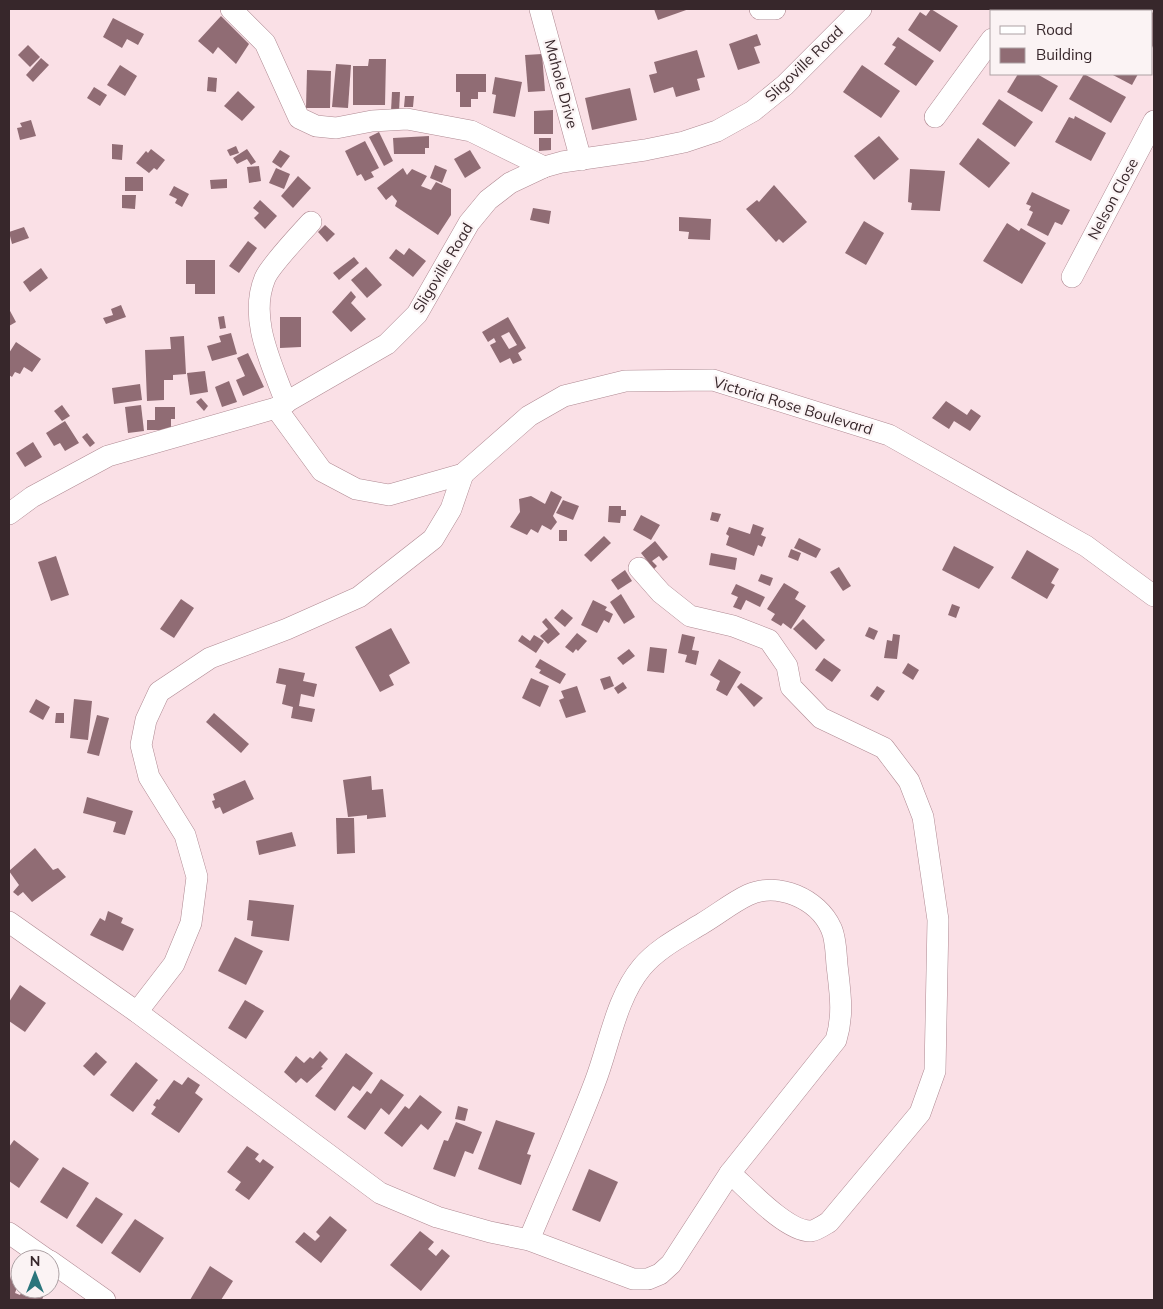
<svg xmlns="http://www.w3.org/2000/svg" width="1163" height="1309" font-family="Mulish,sans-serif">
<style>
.building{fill:#906c74;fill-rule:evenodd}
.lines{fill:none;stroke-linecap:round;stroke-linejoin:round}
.minor-casing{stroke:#af8992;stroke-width:22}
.minor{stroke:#fff;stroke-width:21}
.labels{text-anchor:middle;stroke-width:4.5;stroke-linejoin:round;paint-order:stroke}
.street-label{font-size:15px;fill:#37272b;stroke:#fbf3f4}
</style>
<rect width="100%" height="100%" fill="#fae0e6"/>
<g class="building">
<path d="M654,9H689L658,20Z"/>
<path d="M931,9L958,26L940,52L908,30L920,12L926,16Z"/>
<path d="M1059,9H1101L1100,11H1058Z"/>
<path d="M1152,12L1154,14V43L1152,48Z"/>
<path d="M221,16L249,44L236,64L218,47L213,54L198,41Z"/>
<path d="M113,18L144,34L138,45L127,39L122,48L103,37Z"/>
<path d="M757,34L761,45L754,47L760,63L738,70L729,44Z"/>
<path d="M898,37L934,61L916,86L884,64L896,47L892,45Z"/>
<path d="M28,45L40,57L30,67L18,55Z"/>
<path d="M697,50L705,77L697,79L700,90L676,97L673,87L654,93L649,75L657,73L654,62Z"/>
<path d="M542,54L545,91L528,92L525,55Z"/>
<path d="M41,58L49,65L33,82L26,75Z"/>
<path d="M369,59H386L385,105H353V66H368Z"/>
<path d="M336,64L351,65L348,108L332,107Z"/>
<path d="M120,65L137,76L125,96L107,85Z"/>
<path d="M862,65L900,91L881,118L843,92Z"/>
<path d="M307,70L331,71L330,108H306Z"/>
<path d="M456,74H486V92H478V99H471V107H460V92H456Z"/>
<path d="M1018,74H1037L1058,86L1042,112L1007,92Z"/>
<path d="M1084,74L1126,97L1111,123L1069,99Z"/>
<path d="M1111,74H1138L1132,85Z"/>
<path d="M208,77L217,78L216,92L207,91Z"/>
<path d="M495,77L522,82L515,117L493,113L496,95L492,94Z"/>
<path d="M94,87L107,95L100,106L87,98Z"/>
<path d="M630,88L637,120L592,130L585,98Z"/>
<path d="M238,91L255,107L242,121L224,106Z"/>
<path d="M392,92H400L399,112L391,111Z"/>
<path d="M405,96H414L413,107H404Z"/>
<path d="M999,99L1033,122L1015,147L982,124Z"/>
<path d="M553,110V134H534V111Z"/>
<path d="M1075,116L1106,133L1091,161L1055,142L1069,117L1074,119Z"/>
<path d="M31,120L36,136L20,140L17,128L22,127L20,123Z"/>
<path d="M379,132L393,161L384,166L369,137Z"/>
<path d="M429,136V148H425V154H394L393,138Z"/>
<path d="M879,136L899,159L874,180L854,156Z"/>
<path d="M539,138H551V150L539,151Z"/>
<path d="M978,138L1010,163L989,188L959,164Z"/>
<path d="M365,141L379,168L371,172L374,177L365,181L361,174L357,176L345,151Z"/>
<path d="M112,144L123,145L122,160L112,159Z"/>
<path d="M236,146L239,153L230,156L227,150Z"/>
<path d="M151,149L165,160L157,170L154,168L149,173L136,163L146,151L148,153Z"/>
<path d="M247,149L256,162L251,165L247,159L237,164L233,158Z"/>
<path d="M280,150L290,156L281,168L272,162Z"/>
<path d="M470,150L481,168L465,178L454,159Z"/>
<path d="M435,165L447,170L442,183L430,178Z"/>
<path d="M259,166L261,181L249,183L247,167Z"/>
<path d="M276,168L290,174L284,189L269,183Z"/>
<path d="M403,168L407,175L412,169L427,176L421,186L431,190L436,182L451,189V215L438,235L395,206L397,201L392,195L386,200L377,188Z"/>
<path d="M910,169L945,171L940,211L911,210L912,203L908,202Z"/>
<path d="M298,176L311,188L293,208L281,196Z"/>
<rect x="125" y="177" width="18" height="14"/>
<path d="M227,179V188L211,189L210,180Z"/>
<path d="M774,185L807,222L783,243L779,239L776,242L746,209L757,200L759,202Z"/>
<path d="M174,186L189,194L182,207L175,203L177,199L169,195Z"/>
<path d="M1032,192L1070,210L1062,225L1055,222L1048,236L1027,225L1033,212L1029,210L1031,206L1026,204Z"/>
<path d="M122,195H136L135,209L122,208Z"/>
<path d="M260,200L277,216L265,229L254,218L259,213L253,208Z"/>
<path d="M533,208L551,211L549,224L530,220Z"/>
<path d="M679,217L711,219L710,240L688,239L689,232L679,231Z"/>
<path d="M864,221L884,233L866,265L845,253Z"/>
<path d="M1007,223L1019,231L1021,228L1046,243L1022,284L983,261Z"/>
<path d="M325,225L335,234L327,242L318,232Z"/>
<path d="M24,227L29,238L12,244L9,232Z"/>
<path d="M248,241L257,248L239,273L229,266Z"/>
<path d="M409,248L426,261L413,277L389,258L396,249L404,255Z"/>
<path d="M354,257L359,263L339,280L333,273Z"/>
<path d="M186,260H215V294H195V284H186Z"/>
<path d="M366,267L382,285L367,298L351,280Z"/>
<path d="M41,268L48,278L30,292L23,282Z"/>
<path d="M351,291L356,297L351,303L366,319L351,332L332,312Z"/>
<path d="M121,305L126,317L106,324L103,318L113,315L111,309Z"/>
<path d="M9,309L16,322L9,326Z"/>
<path d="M224,316L226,328L220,329L218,317Z"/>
<path d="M280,317H301V347L280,348Z"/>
<path d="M508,317L526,348L518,353L522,360L513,364L510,358L500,363L490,345L496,342L494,338L488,342L482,332ZM509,332L517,345L509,349L501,336Z"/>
<path d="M231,333L237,354L212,361L207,346L221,342L219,336Z"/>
<path d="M184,336L186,374L173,375V380H164V400L147,401L145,350L171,349L170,337Z"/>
<path d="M16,342L41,359L32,372L24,367L20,374L15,372L12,377L9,375V353Z"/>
<path d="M248,353L264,387L243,396L236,380L245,376L237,358Z"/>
<path d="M205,371L208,392L190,395L187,373Z"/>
<path d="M229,381L237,402L222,407L215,387Z"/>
<path d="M140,384L142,400L114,404L112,388Z"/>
<path d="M201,398L208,406L204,411L196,402Z"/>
<path d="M946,401L967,415L971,409L981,416L970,431L954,421L949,429L932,418Z"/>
<path d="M62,405L70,416L62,421L54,411Z"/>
<path d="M141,405L144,431L128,433L125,407Z"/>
<path d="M155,407H175V419H171V430H147V420H155Z"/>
<path d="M65,421L79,443L65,451L60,443L54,446L46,433Z"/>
<path d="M87,433L95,443L90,447L82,437Z"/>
<path d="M33,442L42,457L25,467L16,453Z"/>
<path d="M551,491L562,497L553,516L557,522L551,530L542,525L538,533L531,529L527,535L510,527L520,512L519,499L531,496L545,504Z"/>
<path d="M563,500L579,506L573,520L556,513Z"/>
<path d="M609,506H621V510H626V516H621L620,523L608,522Z"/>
<path d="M712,512L721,514L718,522L710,520Z"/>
<path d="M641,515L660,525L651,540L633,530Z"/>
<path d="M753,524L764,528L761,535L766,537L762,547L758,545L754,556L726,545L729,536L726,534L729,527L750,534Z"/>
<rect x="559" y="530" width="8" height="11"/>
<path d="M604,536L611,543L591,562L584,555Z"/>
<path d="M799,538L821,549L816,558L794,548Z"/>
<path d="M655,541L668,557L663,561L659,556L652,561L657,566L652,571L647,565L649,563L641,553Z"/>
<path d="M954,546L994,567L979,589L942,570Z"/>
<path d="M791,549L801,553L798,561L788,557Z"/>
<path d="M1027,550L1059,569L1051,583L1055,585L1047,599L1011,578Z"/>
<path d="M711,553L737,558L735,570L709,565Z"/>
<path d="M56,556L69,595L51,601L38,562Z"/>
<path d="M839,567L851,586L843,591L830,572Z"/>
<path d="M625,570L632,581L618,590L611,580Z"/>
<path d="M761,574L773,578L770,586L758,581Z"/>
<path d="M784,583L799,592L795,599L806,606L791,629L783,623L781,626L771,620L775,614L767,609Z"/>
<path d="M736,584L765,597L760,607L746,600L741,610L733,607L738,597L731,594Z"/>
<path d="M621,594L635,617L624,624L610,602Z"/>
<path d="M181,599L194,608L174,638L160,629Z"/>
<path d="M593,600L607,607L605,610L613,614L609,623L604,620L597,633L581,625Z"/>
<path d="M952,604L960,607L956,618L948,615Z"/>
<path d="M562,609L573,618L565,627L554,618Z"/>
<path d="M546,618L560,634L548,644L540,636L548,629L542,622Z"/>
<path d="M803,619L825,640L816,650L793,629Z"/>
<path d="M869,627L878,631L874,640L865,636Z"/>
<path d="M391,628L410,663L389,675L394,685L380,692L355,647Z"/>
<path d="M577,633L587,641L578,651L576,649L573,653L565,647Z"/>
<path d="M682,634L695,637L692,650L699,651L696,665L685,662L687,655L678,653Z"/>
<path d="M893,634L900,635L897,659L884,658L887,640L892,641Z"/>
<path d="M522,635L530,641L534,635L544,641L536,653L518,641Z"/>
<path d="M650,647L667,649L664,673L647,671Z"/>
<path d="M629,649L635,656L623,665L617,658Z"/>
<path d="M824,658L841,670L832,682L815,670Z"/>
<path d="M540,659L566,674L560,684L539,673L541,670L535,667Z"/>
<path d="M719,659L741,672L727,696L716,690L720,681L710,675Z"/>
<path d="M908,663L919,670L913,680L902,673Z"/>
<path d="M279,668L305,673L303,681L317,684L314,697L301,694L299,706L315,709L312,722L291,718L293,707L282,704L286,685L276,683Z"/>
<path d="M610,676L614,686L604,690L600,679Z"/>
<path d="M531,678L549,686L540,707L522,698Z"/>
<path d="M623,682L627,688L618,694L614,688Z"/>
<path d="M741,683L763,698L754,707L737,687Z"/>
<path d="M577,686L586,712L566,718L559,700L564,698L561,691Z"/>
<path d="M877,686L885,691L878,701L870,696Z"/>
<path d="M36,699L50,707L43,720L29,712Z"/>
<path d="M74,699L92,701L88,740L70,738Z"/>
<path d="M56,713H64V723H55Z"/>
<path d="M214,713L249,744L241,753L206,722Z"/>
<path d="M97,715L109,718L99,756L87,753Z"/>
<path d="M371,776L372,790L383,789L386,817L367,819V815L348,817L343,780Z"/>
<path d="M245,780L254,799L223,814L220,807L215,809L212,801L215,800L213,794Z"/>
<path d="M87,797L133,811L125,835L113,832L116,822L83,813Z"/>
<path d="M336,818H354L355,853L337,854Z"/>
<path d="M292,832L296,846L259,855L256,841Z"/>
<path d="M35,848L53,870L58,868L66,877L32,902L23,892L18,896L13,892L19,885L9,871Z"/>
<path d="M249,900L294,905L289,941L251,936L253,921L247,920Z"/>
<path d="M108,911L123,918L121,923L134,929L123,951L90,935L100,918L105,921Z"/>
<path d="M235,937L263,951L246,985L218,971Z"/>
<path d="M20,985L46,1003L25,1032L9,1021V1002Z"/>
<path d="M245,1000L264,1011L246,1039L228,1028Z"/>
<path d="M320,1051L328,1059L321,1067L323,1068L307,1083L301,1078L296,1083L284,1072L296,1056L304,1063L310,1057L313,1059Z"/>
<path d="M96,1052L107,1062L94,1076L83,1066Z"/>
<path d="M346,1053L373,1073L360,1091L353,1086L335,1111L315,1096Z"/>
<path d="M136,1062L158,1080L133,1112L110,1095Z"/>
<path d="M188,1077L200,1085L195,1093L203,1099L179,1133L151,1114L156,1107L153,1105L157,1099L159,1100L174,1080L182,1085Z"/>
<path d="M381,1079L404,1095L389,1115L381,1108L365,1130L347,1117L367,1091L371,1094Z"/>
<path d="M420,1095L442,1112L428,1130L421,1124L402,1147L384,1133L405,1106L409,1109Z"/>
<path d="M458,1106L468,1109L465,1121L455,1119Z"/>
<path d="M496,1120L535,1133L527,1154L531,1155L521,1185L478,1169Z"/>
<path d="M456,1122L482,1132L473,1154L465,1151L455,1177L433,1169L444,1140L448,1141Z"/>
<path d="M14,1140L39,1159L19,1188L9,1181V1147Z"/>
<path d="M247,1146L259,1154L255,1159L260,1163L263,1159L274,1167L249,1200L235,1190L241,1182L227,1172Z"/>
<path d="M63,1167L89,1183L67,1219L40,1202Z"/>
<path d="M589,1169L618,1182L600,1222L572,1210Z"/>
<path d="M96,1197L123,1214L102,1244L76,1226Z"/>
<path d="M330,1216L347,1230L321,1263L295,1242L304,1232L315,1241L320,1236L316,1232Z"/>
<path d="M135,1219L164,1238L140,1273L111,1253Z"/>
<path d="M420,1231L434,1242L428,1249L436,1256L442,1249L450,1256L421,1291L390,1265Z"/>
<path d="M210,1266L233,1281L221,1300H190Z"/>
<path d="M11,1276L20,1279L15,1293L20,1295L23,1289H46L42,1300H9V1283Z"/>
</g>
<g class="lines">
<defs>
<g id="minor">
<path d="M231,9L265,43L299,118L316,126L336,128L372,121L407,119L471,131L544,167"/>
<path d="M540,9L581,160"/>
<path d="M760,9H775"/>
<path d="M1012,11L1014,9"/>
<path d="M935,117L992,39"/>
<path d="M1072,277L1154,121"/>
<path d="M286,403C272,364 248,319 265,278C270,266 300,234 311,222"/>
<path d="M276,408L322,471L356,489L389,495L463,474L529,416L564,396L625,381L713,380L889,435L1086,546L1154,596"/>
<path d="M9,514L32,497L108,456L276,408L387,344L417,314L469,223L488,200L510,183L544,167L562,162L645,150L684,142L717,131L753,111L785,85L861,9"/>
<path d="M639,568L661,593L690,616L733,626L769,640L787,666L791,687L821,718L884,748L909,781L923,817L938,920L935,1071L920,1113L829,1222C824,1225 817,1230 811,1231C787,1232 748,1189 730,1173"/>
<path d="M9,922L137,1012L380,1193L437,1217L490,1232L529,1240L633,1279H648L660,1274L671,1264L730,1173L836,1040C844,1014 840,992 837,965C836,954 836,938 831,928C818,899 778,881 748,895C733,902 718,914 703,923C682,936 658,948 642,967C616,998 609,1046 595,1082C575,1135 551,1187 529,1240"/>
<path d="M137,1012L174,964L191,923L197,877L185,835L149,777L141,745L146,720L159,692L210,658L287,629L359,597L433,539L451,509L463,474"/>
<path d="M9,1233L46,1259"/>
<path d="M50,1261L105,1300"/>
</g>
</defs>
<use href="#minor" class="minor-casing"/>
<use href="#minor" class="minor"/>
</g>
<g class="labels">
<g class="street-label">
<text transform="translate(804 64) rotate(-44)" y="5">Sligoville Road</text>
<text transform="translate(561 84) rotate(75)" y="5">Mahole Drive</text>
<text transform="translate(1113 199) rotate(-62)" y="5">Nelson Close</text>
<text transform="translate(443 268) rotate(-59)" y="5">Sligoville Road</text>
<text transform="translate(793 406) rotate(17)" y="5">Victoria Rose Boulevard</text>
</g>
</g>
<rect width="1163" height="1309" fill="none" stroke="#37272b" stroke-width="20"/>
<rect x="990" y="10" width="162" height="65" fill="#fbf3f4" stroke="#ada1a4"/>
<rect x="1000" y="26" width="25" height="8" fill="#ffffff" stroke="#ada1a4"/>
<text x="1036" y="35" font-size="15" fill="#37272b">Road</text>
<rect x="1000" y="48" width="25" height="15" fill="#906c74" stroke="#ada1a4"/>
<text x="1036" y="60" font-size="15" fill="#37272b">Building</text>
<g transform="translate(35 1274)"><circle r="24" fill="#fbf3f4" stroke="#ada1a4"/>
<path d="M0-4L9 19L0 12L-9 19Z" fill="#2b757c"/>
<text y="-8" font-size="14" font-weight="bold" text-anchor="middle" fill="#37272b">N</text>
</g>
</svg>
